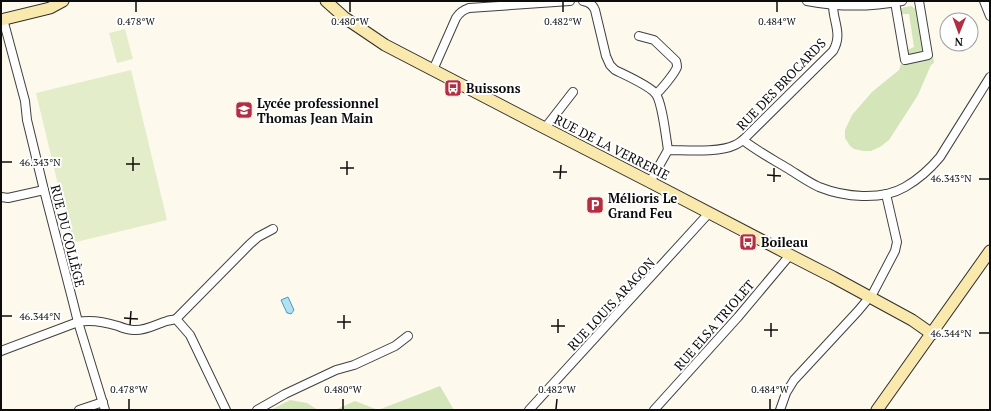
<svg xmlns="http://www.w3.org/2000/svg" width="991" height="411" font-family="'PT Serif',serif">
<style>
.green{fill:#d4e5b9}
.pitch{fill:#e4edca}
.water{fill:#b5e0f1;stroke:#429bc2}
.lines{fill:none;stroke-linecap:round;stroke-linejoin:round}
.street-casing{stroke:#3f3f3f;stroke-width:10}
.secondary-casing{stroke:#2e2e2e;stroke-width:13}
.street{stroke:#fff;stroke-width:8}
.secondary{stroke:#f9e9ad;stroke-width:11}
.ticks{fill:none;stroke:#0c0c0c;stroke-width:1.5}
.labels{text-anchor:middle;stroke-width:4;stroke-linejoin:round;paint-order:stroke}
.street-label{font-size:13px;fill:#0c0c0c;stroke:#fff}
.poi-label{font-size:13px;font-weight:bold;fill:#0c0c0c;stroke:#fff;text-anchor:start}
.ticks-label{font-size:10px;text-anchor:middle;fill:#0c0c0c;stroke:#fff;stroke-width:4;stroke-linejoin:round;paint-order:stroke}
</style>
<rect width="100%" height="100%" fill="#fef9ed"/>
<g class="green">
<path d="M911,6L916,9L925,51L923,53L909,56L907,50L914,47L909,14H902L901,8Z"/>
<path d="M933,56L934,63L931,65L918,95L889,140L880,147L871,151H863L854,149L850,146L845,138V130L852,115L872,92L899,70L901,64Z"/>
<path d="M440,386L454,410H335L355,401L378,410Z"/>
<path d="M290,400L307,403L318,410H271Z"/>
</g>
<g class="pitch">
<path d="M125,29L133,59L117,63L109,33Z"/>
<path d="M131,70L167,220L72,243L36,93Z"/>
</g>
<path class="water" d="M288,297L294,310L291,314L288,313H287L281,300Z"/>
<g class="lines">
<defs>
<g id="street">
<path d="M583,1C590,2 593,5 595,10L606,56L610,65L615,70C625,75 648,85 655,93C662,100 666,138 668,150"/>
<path d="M807,1C838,7 871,7 902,1"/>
<path d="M984,1L990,16"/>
<path d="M895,2L905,60L928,55L919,1"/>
<path d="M3,19L25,101L27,120L44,190L73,302L78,322L105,410"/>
<path d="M639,36L654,40L676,61C677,64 677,64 677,67C675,73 661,90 656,94"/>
<path d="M433,70L456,18C460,12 463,10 469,8L570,1"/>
<path d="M545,128L573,92"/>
<path d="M743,140C757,151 772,159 787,168C797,174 808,182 819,187C844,197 881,201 905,187C919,179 930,169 940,157L990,77"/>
<path d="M650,182L668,150C686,150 719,153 735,145C738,144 740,142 743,140L833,51C843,34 833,22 833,5"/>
<path d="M1,197L8,198L44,190"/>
<path d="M176,319L250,244L258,237L273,229"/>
<path d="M1,351L78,322C92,319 105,322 118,326C123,328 128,330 134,330C146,331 156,324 167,321C170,320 173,320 176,319L190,335L226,410"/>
<path d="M79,410L103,402"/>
<path d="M257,410L285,394L336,370L354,365L395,346L408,336"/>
<path d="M529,410L709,213"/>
<path d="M654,410L738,317L790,255"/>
<path d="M780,410L786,393L794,380L858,311L873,293L895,251L897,242L886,194"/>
</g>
<g id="secondary">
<path d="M326,1L345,18L385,45L535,123L650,182L790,255L833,277L912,320L932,334"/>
<path d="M1,20L50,8L63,1"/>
<path d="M877,410L990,251"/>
</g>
</defs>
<use href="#street" class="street-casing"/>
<use href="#secondary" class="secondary-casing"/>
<use href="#street" class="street"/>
<use href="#secondary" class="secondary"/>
</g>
<path class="ticks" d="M136,12V2M350,12V2M563,12V2M777,12V2M2,162H12M126,164H140M340,168H354M133,171V157M553,172H567M347,175V161M767,175L781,176M560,179L561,165M979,179H989M774,182V168M2,316H12M124,318L138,319M337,322H351M130,325L131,311M551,326H565M344,329V315M764,330H778M558,333V319M979,333H989M771,337V323M129,409V399M343,409V399M556,409L557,399M770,409V399"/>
<defs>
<symbol id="bus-square" viewBox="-11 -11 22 22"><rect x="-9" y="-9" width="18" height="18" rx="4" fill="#b12f41" stroke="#fff"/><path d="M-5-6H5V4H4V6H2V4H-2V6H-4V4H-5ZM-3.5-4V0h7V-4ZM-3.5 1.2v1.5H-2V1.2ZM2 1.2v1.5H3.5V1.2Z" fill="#fff"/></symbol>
<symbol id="school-square" viewBox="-11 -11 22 22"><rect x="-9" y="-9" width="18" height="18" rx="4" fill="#b12f41" stroke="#fff"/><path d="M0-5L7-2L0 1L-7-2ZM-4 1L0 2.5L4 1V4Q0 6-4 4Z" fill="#fff"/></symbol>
<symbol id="parking-square" viewBox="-11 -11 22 22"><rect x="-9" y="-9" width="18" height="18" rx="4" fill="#b12f41" stroke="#fff"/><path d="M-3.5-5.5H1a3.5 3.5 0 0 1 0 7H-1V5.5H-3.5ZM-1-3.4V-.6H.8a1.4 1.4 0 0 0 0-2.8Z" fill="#fff"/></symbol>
</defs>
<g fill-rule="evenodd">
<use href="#bus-square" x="443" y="78" width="20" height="20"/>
<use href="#school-square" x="234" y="100" width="20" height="20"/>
<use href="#parking-square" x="585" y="195" width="20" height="20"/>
<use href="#bus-square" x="738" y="232" width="20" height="20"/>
</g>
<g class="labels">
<g class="street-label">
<text transform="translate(781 84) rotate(-46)" y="5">RUE DES BROCARDS</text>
<text transform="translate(612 147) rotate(27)" y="5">RUE DE LA VERRERIE</text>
<text transform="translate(68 236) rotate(76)" y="5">RUE DU COLLÈGE</text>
<text transform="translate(611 304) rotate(-47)" y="5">RUE LOUIS ARAGON</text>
<text transform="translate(714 325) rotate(-49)" y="5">RUE ELSA TRIOLET</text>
</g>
<g class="poi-label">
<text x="466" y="93">Buissons</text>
<text x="257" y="108">Lycée professionnel<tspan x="257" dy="15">Thomas Jean Main</tspan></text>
<text x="608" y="203">Mélioris Le<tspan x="608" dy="15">Grand Feu</tspan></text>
<text x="761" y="247">Boileau</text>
</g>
</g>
<g class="ticks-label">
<text x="136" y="25">0.478°W</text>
<text x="350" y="25">0.480°W</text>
<text x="563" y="25">0.482°W</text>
<text x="777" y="25">0.484°W</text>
<text x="40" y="166">46.343°N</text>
<text x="951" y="182">46.343°N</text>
<text x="40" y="320">46.344°N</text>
<text x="951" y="337">46.344°N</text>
<text x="129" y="393">0.478°W</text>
<text x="343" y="393">0.480°W</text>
<text x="557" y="393">0.482°W</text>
<text x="770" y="393">0.484°W</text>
</g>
<rect width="991" height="411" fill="none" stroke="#0c0c0c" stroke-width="4"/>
<g transform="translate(959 32) rotate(181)"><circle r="19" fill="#ffffff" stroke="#9e9e9e"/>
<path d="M0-3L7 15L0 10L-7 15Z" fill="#b12f41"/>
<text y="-6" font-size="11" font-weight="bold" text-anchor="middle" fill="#0c0c0c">N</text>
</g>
</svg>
